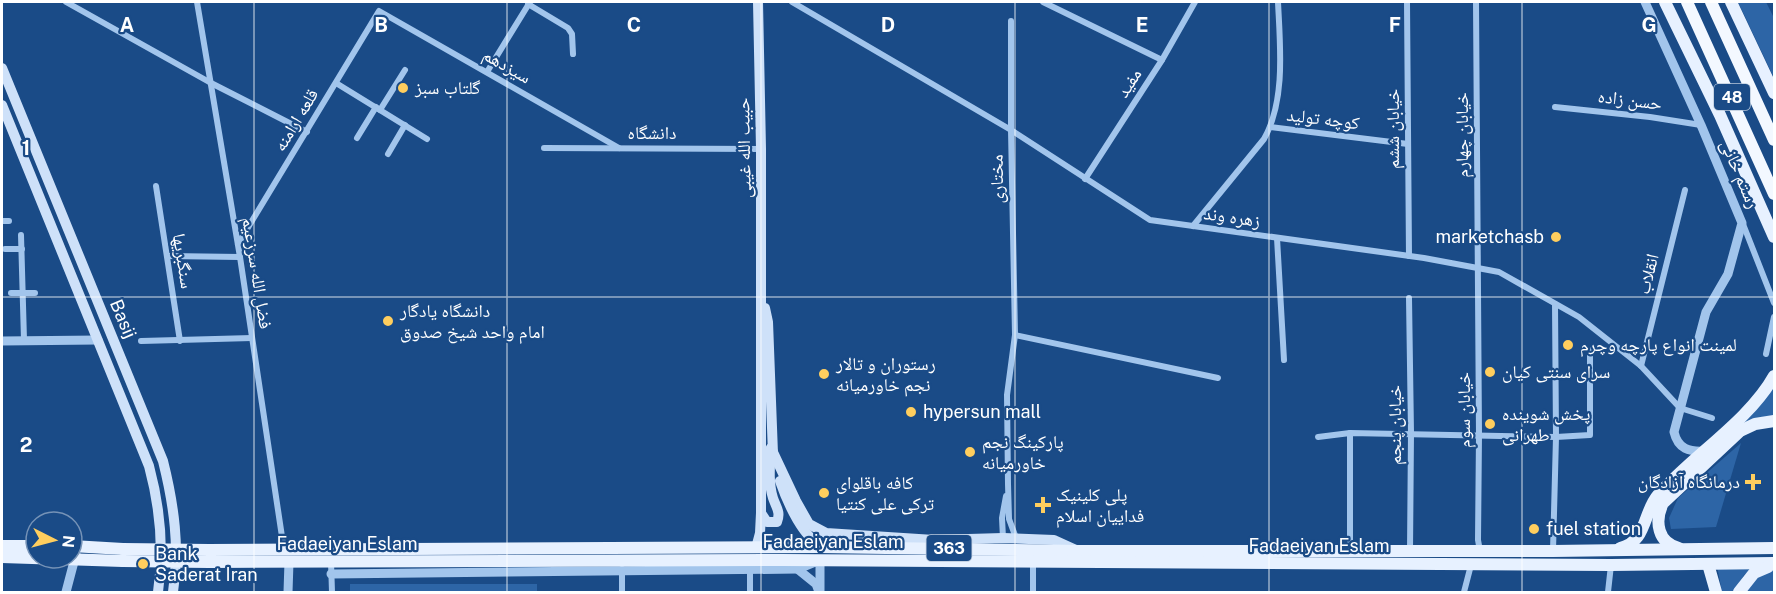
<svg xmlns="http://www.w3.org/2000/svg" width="1776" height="594" font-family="'Public Sans','Noto Naskh Arabic',sans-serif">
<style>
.green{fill:#2d65a6}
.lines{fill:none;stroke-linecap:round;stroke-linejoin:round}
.minor{stroke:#a2c5ec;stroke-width:6}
.tertiary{stroke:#a2c5ec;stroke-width:9}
.secondary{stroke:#cee1f9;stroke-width:10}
.primary{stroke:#e7f1ff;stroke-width:12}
.trunk{stroke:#f3f8ff;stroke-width:12}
.primary-bridge{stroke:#e7f1ff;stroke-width:12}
.grid{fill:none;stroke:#fff;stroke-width:1.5;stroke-opacity:0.55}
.poi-dot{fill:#ffce5e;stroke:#1a4b87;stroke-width:2}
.labels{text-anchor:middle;stroke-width:4.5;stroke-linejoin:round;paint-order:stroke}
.shield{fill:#1a4b87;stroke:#bac9db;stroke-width:1.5}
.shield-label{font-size:16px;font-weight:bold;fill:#fff}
.street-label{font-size:18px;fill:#fff;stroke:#1a4b87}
.poi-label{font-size:18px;fill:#fff;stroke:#1a4b87;text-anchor:start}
.grid-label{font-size:20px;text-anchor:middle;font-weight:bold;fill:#fff;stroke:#1a4b87;stroke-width:4.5;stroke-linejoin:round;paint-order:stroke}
</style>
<rect width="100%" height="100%" fill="#1a4b87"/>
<g class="green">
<path d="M1738,2H1766L1774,18V78Z"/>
<path d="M1774,386V418L1732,433Z"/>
<path d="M1741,443L1716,527L1671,529L1669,518L1678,498Z"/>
<path d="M1717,566H1758L1744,575L1734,592H1722Z"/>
<path d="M1774,569V592H1743C1748,582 1763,571 1774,569Z"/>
<rect x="350" y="584" width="187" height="8"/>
</g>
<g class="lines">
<g class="minor">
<path d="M66,2L211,83L307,132"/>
<path d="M197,2L240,257L284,550"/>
<path d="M792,2L1011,130L1150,220L1424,258L1499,272L1579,317L1641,366L1680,408L1712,418"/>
<path d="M1043,2L1162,60"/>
<path d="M1407,2L1409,256"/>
<path d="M1476,2L1479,435L1478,540L1480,551"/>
<path d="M528,4L568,28L572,34L573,54"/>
<path d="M1011,21V130L1015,335L1007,395L1008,484L1009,519L1016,538"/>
<path d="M487,72L530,2"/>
<path d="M336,83L427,139"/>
<path d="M1555,107L1650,117L1701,125"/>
<path d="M380,110L405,70"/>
<path d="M1270,127L1408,144"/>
<path d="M357,138L376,107"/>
<path d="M544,148L761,149"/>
<path d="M388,154L405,125"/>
<path d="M1085,179L1162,60L1195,2"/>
<path d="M156,186L180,341"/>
<path d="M2,221H9"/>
<path d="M1743,224L1774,303"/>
<path d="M1193,226L1264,139C1286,100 1280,45 1278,2"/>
<path d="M21,235L24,340"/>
<path d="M1277,238L1284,360"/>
<path d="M238,244L379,11L619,148"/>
<path d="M5,249H22"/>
<path d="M168,256L240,257"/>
<path d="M11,293H35"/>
<path d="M1409,298L1411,433L1410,551"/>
<path d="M1015,335L1218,378"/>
<path d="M141,341L252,338"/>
<path d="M1766,354L1774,317"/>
<path d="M1641,366L1685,190"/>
<path d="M1318,437L1350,433L1556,437L1590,435V350"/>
<path d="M1003,538L1002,518L1006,496"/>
<path d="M1350,551V433"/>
<path d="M1553,551L1556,437L1555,304"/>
<path d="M331,562L332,592"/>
<path d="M622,569V592"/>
<path d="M750,592V570"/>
<path d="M1033,592V562"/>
<path d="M1464,592L1471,565"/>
<path d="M1608,592L1611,565"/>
</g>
<g class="tertiary">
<path d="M1645,2L1701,125L1742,223L1728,274L1706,312L1674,432C1678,449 1689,452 1705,451"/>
<path d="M2,341L98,340"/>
<path d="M795,567L816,584L819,592"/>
<path d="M331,574L798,569L820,560V592"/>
<path d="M66,592L76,554"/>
<path d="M288,592L289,562"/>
</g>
<g class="secondary">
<path d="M2,68L163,461C174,505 180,548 173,592"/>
<path d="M2,105L149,466C160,507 164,551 158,592"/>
<path d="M765,308L768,322L773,454"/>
<path d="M771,448L796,501L809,524L826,533L934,540L1003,538L1054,540L1076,550"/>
<path d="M780,481C788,504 801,532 820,547"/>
<path d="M761,513L767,522H777C781,512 776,507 773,498C768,482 770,465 771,448"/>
<path d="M756,548L760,533L761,513V149L758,2"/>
</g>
<g class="primary">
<path d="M1665,2L1720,115L1774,237"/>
<path d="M1731,2L1774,93"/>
<path d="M2,546H36"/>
<path d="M72,546L123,549"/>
<path d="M1620,548C1647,542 1643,512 1658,495C1692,456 1749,421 1774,376"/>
<path d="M1679,548C1658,543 1654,522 1663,503L1740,431L1755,424L1774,421"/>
<path d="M209,550L820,547L1079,551H1553L1774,548"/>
<path d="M2,557L123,561"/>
<path d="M209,562L783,560L1611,565L1774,563"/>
<path d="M1708,564L1716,592"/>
<path d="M1739,592L1754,573L1768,567"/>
</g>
<g class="trunk">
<path d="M1687,2L1774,194"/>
<path d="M1711,2L1774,140"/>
</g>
<g class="primary-bridge">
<path d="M123,549L209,550"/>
<path d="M123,561L209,562"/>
</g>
</g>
<path class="grid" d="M254,2V592M507,2V592M761,2V592M1015,2V592M1269,2V592M1522,2V592M2,297H1774"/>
<g class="poi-dot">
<circle cx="403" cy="88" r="6"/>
<circle cx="1556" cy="237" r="6"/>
<circle cx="388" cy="321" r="6"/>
<circle cx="1568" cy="345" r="6"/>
<circle cx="1490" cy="372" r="6"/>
<circle cx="824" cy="374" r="6"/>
<circle cx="911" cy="412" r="6"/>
<circle cx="1490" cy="424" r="6"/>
<circle cx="970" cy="452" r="6"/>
<path d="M1750 473h6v6h6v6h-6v6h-6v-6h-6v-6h6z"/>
<circle cx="824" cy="493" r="6"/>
<path d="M1040 496h6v6h6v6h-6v6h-6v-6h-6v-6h6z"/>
<circle cx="1534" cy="529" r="6"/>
<circle cx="143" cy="564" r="6"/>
</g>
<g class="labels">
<g class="shield">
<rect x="1714" y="84" width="36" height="26" rx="4.5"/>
<rect x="926.5" y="535" width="45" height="26" rx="4.5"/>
</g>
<g class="shield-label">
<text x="1732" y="103">48</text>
<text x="949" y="554">363</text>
</g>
<g class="street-label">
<text transform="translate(507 66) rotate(30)" y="6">سیزدهم</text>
<text transform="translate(1129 83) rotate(-57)" y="6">مفید</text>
<text transform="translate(1630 100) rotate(7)" y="6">حسن زاده</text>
<text transform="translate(1323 119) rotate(7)" y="6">کوچه تولید</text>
<text transform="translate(296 120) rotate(-59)" y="6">قلعه ارامنه</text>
<text transform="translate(1393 129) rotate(-90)" y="6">خیابان ششم</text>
<text x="652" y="139">دانشگاه</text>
<text transform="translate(1462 135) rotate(-90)" y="6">خیابان چهارم</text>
<text transform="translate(744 148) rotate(-91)" y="6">حبیب الله غیبی</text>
<text transform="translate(1740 174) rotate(67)" y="6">رستم خانی</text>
<text transform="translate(997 179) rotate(-91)" y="6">مختاری</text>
<text transform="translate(1232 217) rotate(8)" y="6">زهره وند</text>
<text transform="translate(183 261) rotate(81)" y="6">سنگبریها</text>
<text transform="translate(257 273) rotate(81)" y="6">فضل الله سرزعیم</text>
<text transform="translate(1648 274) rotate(-76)" y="6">انقلاب</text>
<text transform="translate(123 319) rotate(67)" y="6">Basij</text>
<text transform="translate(1464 410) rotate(-90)" y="6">خیابان سوم</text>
<text transform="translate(1395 425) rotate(-90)" y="6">خیابان پنجم</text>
<text x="833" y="548">Fadaeiyan Eslam</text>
<text x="347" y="550">Fadaeiyan Eslam</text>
<text x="1319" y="552">Fadaeiyan Eslam</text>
</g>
<g class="poi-label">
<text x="415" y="94">گلتاب سبز</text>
<text x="1544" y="243" text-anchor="end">marketchasb</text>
<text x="400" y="317">دانشگاه یادگار<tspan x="400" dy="21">امام واحد شیخ صدوق</tspan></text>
<text x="1580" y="351">لمینت انواع پارچه وچرم</text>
<text x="836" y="370">رستوران و تالار<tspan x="836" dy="21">نجم خاورمیانه</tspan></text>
<text x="1502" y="378">سرای سنتی کیان</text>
<text x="923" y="418">hypersun mall</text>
<text x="1502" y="420">پخش شوینده<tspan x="1502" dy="21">طهرانی</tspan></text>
<text x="982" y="448">پارکینگ نجم<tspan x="982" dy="21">خاورمیانه</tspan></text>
<text x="1740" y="488" text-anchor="end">درمانگاه آزادگان</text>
<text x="836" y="489">کافه باقلوای<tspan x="836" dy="21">ترکی علی کنتیا</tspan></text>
<text x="1056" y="501">پلی کلینیک<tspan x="1056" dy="21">فداییان اسلام</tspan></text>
<text x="1546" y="535">fuel station</text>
<text x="155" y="560">Bank<tspan x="155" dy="21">Saderat Iran</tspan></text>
</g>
</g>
<g class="grid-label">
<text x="127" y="32">A</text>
<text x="381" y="32">B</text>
<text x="634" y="32">C</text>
<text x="888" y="32">D</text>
<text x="1142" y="32">E</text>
<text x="1395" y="32">F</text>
<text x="1649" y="32">G</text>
<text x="26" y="155">1</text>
<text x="26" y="452">2</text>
</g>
<rect width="1776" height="594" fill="none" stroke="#ffffff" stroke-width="6"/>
<g transform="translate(54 540) rotate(96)"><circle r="28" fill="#1a4b87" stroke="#7693b7" stroke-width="1.5"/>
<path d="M0-4.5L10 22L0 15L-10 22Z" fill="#ffce5e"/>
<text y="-9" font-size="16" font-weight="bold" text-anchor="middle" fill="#ffffff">N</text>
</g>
</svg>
